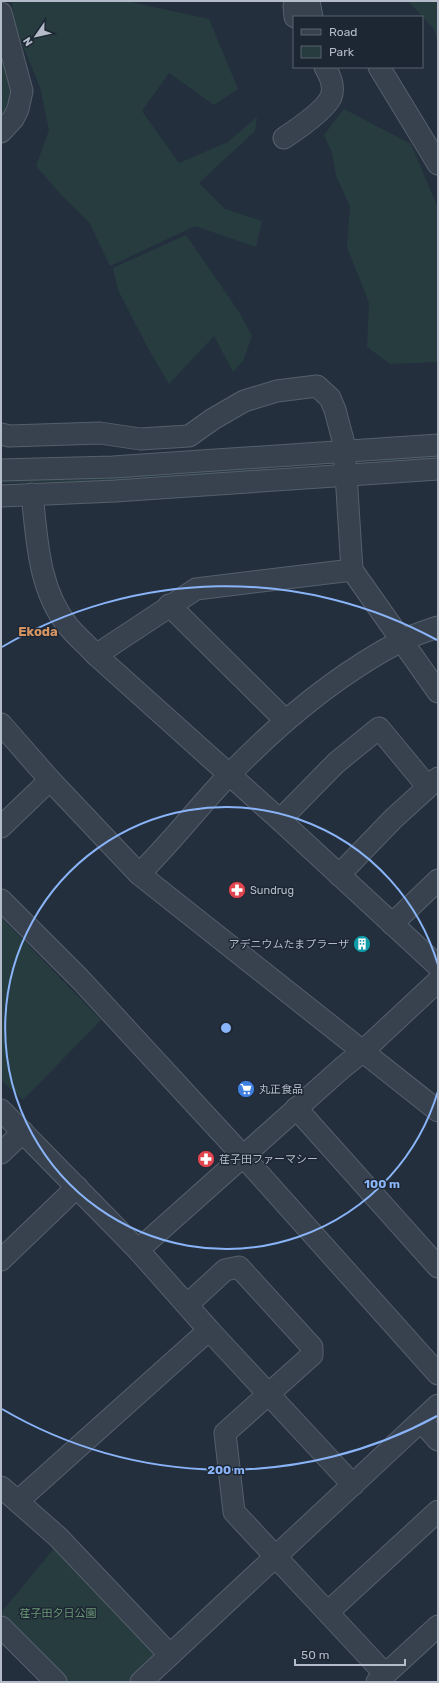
<svg xmlns="http://www.w3.org/2000/svg" width="439" height="1683" font-family="Rubik,'Noto Sans JP',sans-serif">
<style>
.green{fill:#263c3f}
.lines{fill:none;stroke-linecap:round;stroke-linejoin:round}
.minor-casing{stroke:#565f6c;stroke-width:23}
.minor{stroke:#38414e;stroke-width:21}
.ring{fill:none;stroke:#8ab4f8;stroke-width:2}
.labels{text-anchor:middle;stroke-width:3;stroke-linejoin:round;paint-order:stroke}
.poi-label{font-size:11px;fill:#b4bcc9;stroke:#1d2633;text-anchor:start}
.park-label{font-size:11px;fill:#6b9a76;stroke:#1d2633}
.quarter-label{font-size:13px;font-weight:bold;fill:#d59563;stroke:#1d2633}
.centre{fill:#8ab4f8;stroke:#1d2633;stroke-width:2}
.ring-label{font-size:12px;text-anchor:middle;font-weight:bold;fill:#8ab4f8;stroke:#1d2633;stroke-width:3;stroke-linejoin:round;paint-order:stroke}
</style>
<rect width="100%" height="100%" fill="#242f3e"/>
<g class="green">
<path d="M12,1H126L209,19L238,89L214,105L169,73L142,111L179,163L228,142L257,117L255,131L199,183L225,209L262,221L256,247L195,226L110,266L89,222L63,197L36,166L49,130L40,87L13,22Z"/>
<path d="M408,1H438V43L434,29Z"/>
<path d="M1,49L12,84V99L1,121Z"/>
<path d="M344,109L411,144L438,208V362L390,364L367,347L369,303L347,247L350,206L336,176L332,153L324,135Z"/>
<path d="M186,235L239,312L252,336L243,361L233,372L214,336L169,384L149,350L118,290L113,268Z"/>
<path d="M438,452V458L383,463L382,457Z"/>
<path d="M268,465V471L122,480L1,483V478Z"/>
<path d="M1,917L101,1020L23,1100L1,1080Z"/>
<path d="M55,1547L162,1656L133,1682H68L1,1618V1613Z"/>
</g>
<g class="lines">
<defs>
<g id="minor">
<path d="M309,1L312,17"/>
<path d="M1,13L22,91L18,109L13,119L1,132"/>
<path d="M295,17L294,6L296,1"/>
<path d="M379,67L438,164"/>
<path d="M284,138C296,130 325,110 331,97C335,86 330,76 325,67"/>
<path d="M1,434L9,436L100,433L140,439L189,436L213,419L244,401L277,391L317,386L330,398L335,410L343,440L346,474L352,570L438,692"/>
<path d="M1,470L113,467L438,445"/>
<path d="M32,494C37,538 38,589 68,626C76,636 87,645 96,655L280,820L438,966"/>
<path d="M1,496L115,491L438,469"/>
<path d="M169,605L285,720"/>
<path d="M96,655L196,589L352,570"/>
<path d="M1,724L50,780L139,874L438,1111"/>
<path d="M280,820L336,763L379,728L427,786"/>
<path d="M1,827L50,780"/>
<path d="M139,874C171,843 198,807 229,775C280,722 336,675 401,641C413,635 426,631 438,627"/>
<path d="M339,875L393,819L438,778"/>
<path d="M1,900L80,979L243,1156L438,1374"/>
<path d="M392,924L438,880"/>
<path d="M296,1108L438,1267"/>
<path d="M1,1110L138,1250L209,1330L353,1485"/>
<path d="M1,1153L23,1132"/>
<path d="M138,1250L342,1068L363,1051L438,981"/>
<path d="M1,1260L77,1187"/>
<path d="M187,1305L225,1270L239,1267L312,1347V1355L225,1433L234,1512L385,1674"/>
<path d="M421,1421L438,1440"/>
<path d="M1,1487L58,1537L170,1655"/>
<path d="M18,1501L209,1330"/>
<path d="M328,1612L438,1511"/>
<path d="M1,1627L56,1682"/>
<path d="M141,1682L438,1405"/>
<path d="M377,1682L438,1626"/>
</g>
</defs>
<use href="#minor" class="minor-casing"/>
<use href="#minor" class="minor"/>
</g>
<g class="ring">
<path d="M438 1091A221 221 0 1 1 438 965"/>
<path d="M437 1416A442 442 0 0 1 2 1409M2 647A442 442 0 0 1 437 640"/>
</g>
<defs>
<symbol id="pharmacy-disc" viewBox="-11 -11 22 22"><circle r="9.5" fill="#e0444e" stroke="#1d2633"/><path d="M-2-6h4v4h4v4h-4v4h-4v-4h-4v-4h4Z" fill="#fff"/></symbol>
<symbol id="building-disc" viewBox="-11 -11 22 22"><circle r="9.5" fill="#0f9aa8" stroke="#1d2633"/><path d="M-4-6H4V6H1V3H-1V6H-4ZM-2.5-4.3h1.7v1.8h-1.7ZM.8-4.3h1.7v1.8H.8ZM-2.5-1h1.7V.8h-1.7ZM.8-1h1.7V.8H.8Z" fill="#fff"/></symbol>
<symbol id="supermarket-disc" viewBox="-11 -11 22 22"><circle r="9.5" fill="#3f7fe0" stroke="#1d2633"/><path d="M-6-5.5h2.5l.6 2H6L4.5 2H-2.5L-4.4-4H-6ZM-1.5 3.2a1.3 1.3 0 1 0 .1 0ZM3 3.2a1.3 1.3 0 1 0 .1 0Z" fill="#fff"/></symbol>
</defs>
<g fill-rule="evenodd">
<use href="#pharmacy-disc" x="227" y="880" width="20" height="20"/>
<use href="#building-disc" x="352" y="934" width="20" height="20"/>
<use href="#supermarket-disc" x="236" y="1079" width="20" height="20"/>
<use href="#pharmacy-disc" x="196" y="1149" width="20" height="20"/>
</g>
<g class="labels">
<g class="poi-label">
<text x="250" y="894">Sundrug</text>
<text x="349" y="948" text-anchor="end">アデニウムたまプラーザ</text>
<text x="259" y="1093">丸正食品</text>
<text x="219" y="1163">荏子田ファーマシー</text>
</g>
<g class="park-label">
<text x="58" y="1617">荏子田夕日公園</text>
</g>
<g class="quarter-label">
<text x="38" y="636">Ekoda</text>
</g>
</g>
<circle cx="226" cy="1028" r="6" class="centre"/>
<g class="ring-label">
<text x="382" y="1188">100 m</text>
<text x="226" y="1474">200 m</text>
</g>
<rect width="439" height="1683" fill="none" stroke="#b4bcc9" stroke-width="4"/>
<rect x="293" y="16" width="130" height="52" fill="#1d2633" stroke="#59626f"/>
<rect x="301" y="29" width="20" height="6" fill="#38414e" stroke="#59626f"/>
<text x="329" y="36" font-size="12" fill="#b4bcc9">Road</text>
<rect x="301" y="46" width="20" height="12" fill="#263c3f" stroke="#59626f"/>
<text x="329" y="56" font-size="12" fill="#b4bcc9">Park</text>
<g transform="translate(36 36) rotate(236)" stroke="#1d2633" stroke-width="3" paint-order="stroke">
<path d="M0-3L7 15L0 10L-7 15Z" fill="#b4bcc9"/>
<text y="-6" font-size="11" font-weight="bold" text-anchor="middle" fill="#b4bcc9">N</text>
</g>
<path d="M295 1659v6h110v-6" fill="none" stroke="#b4bcc9" stroke-width="2"/>
<text x="301" y="1659" font-size="12" fill="#b4bcc9" stroke="#1d2633" stroke-width="3" paint-order="stroke">50 m</text>
</svg>
